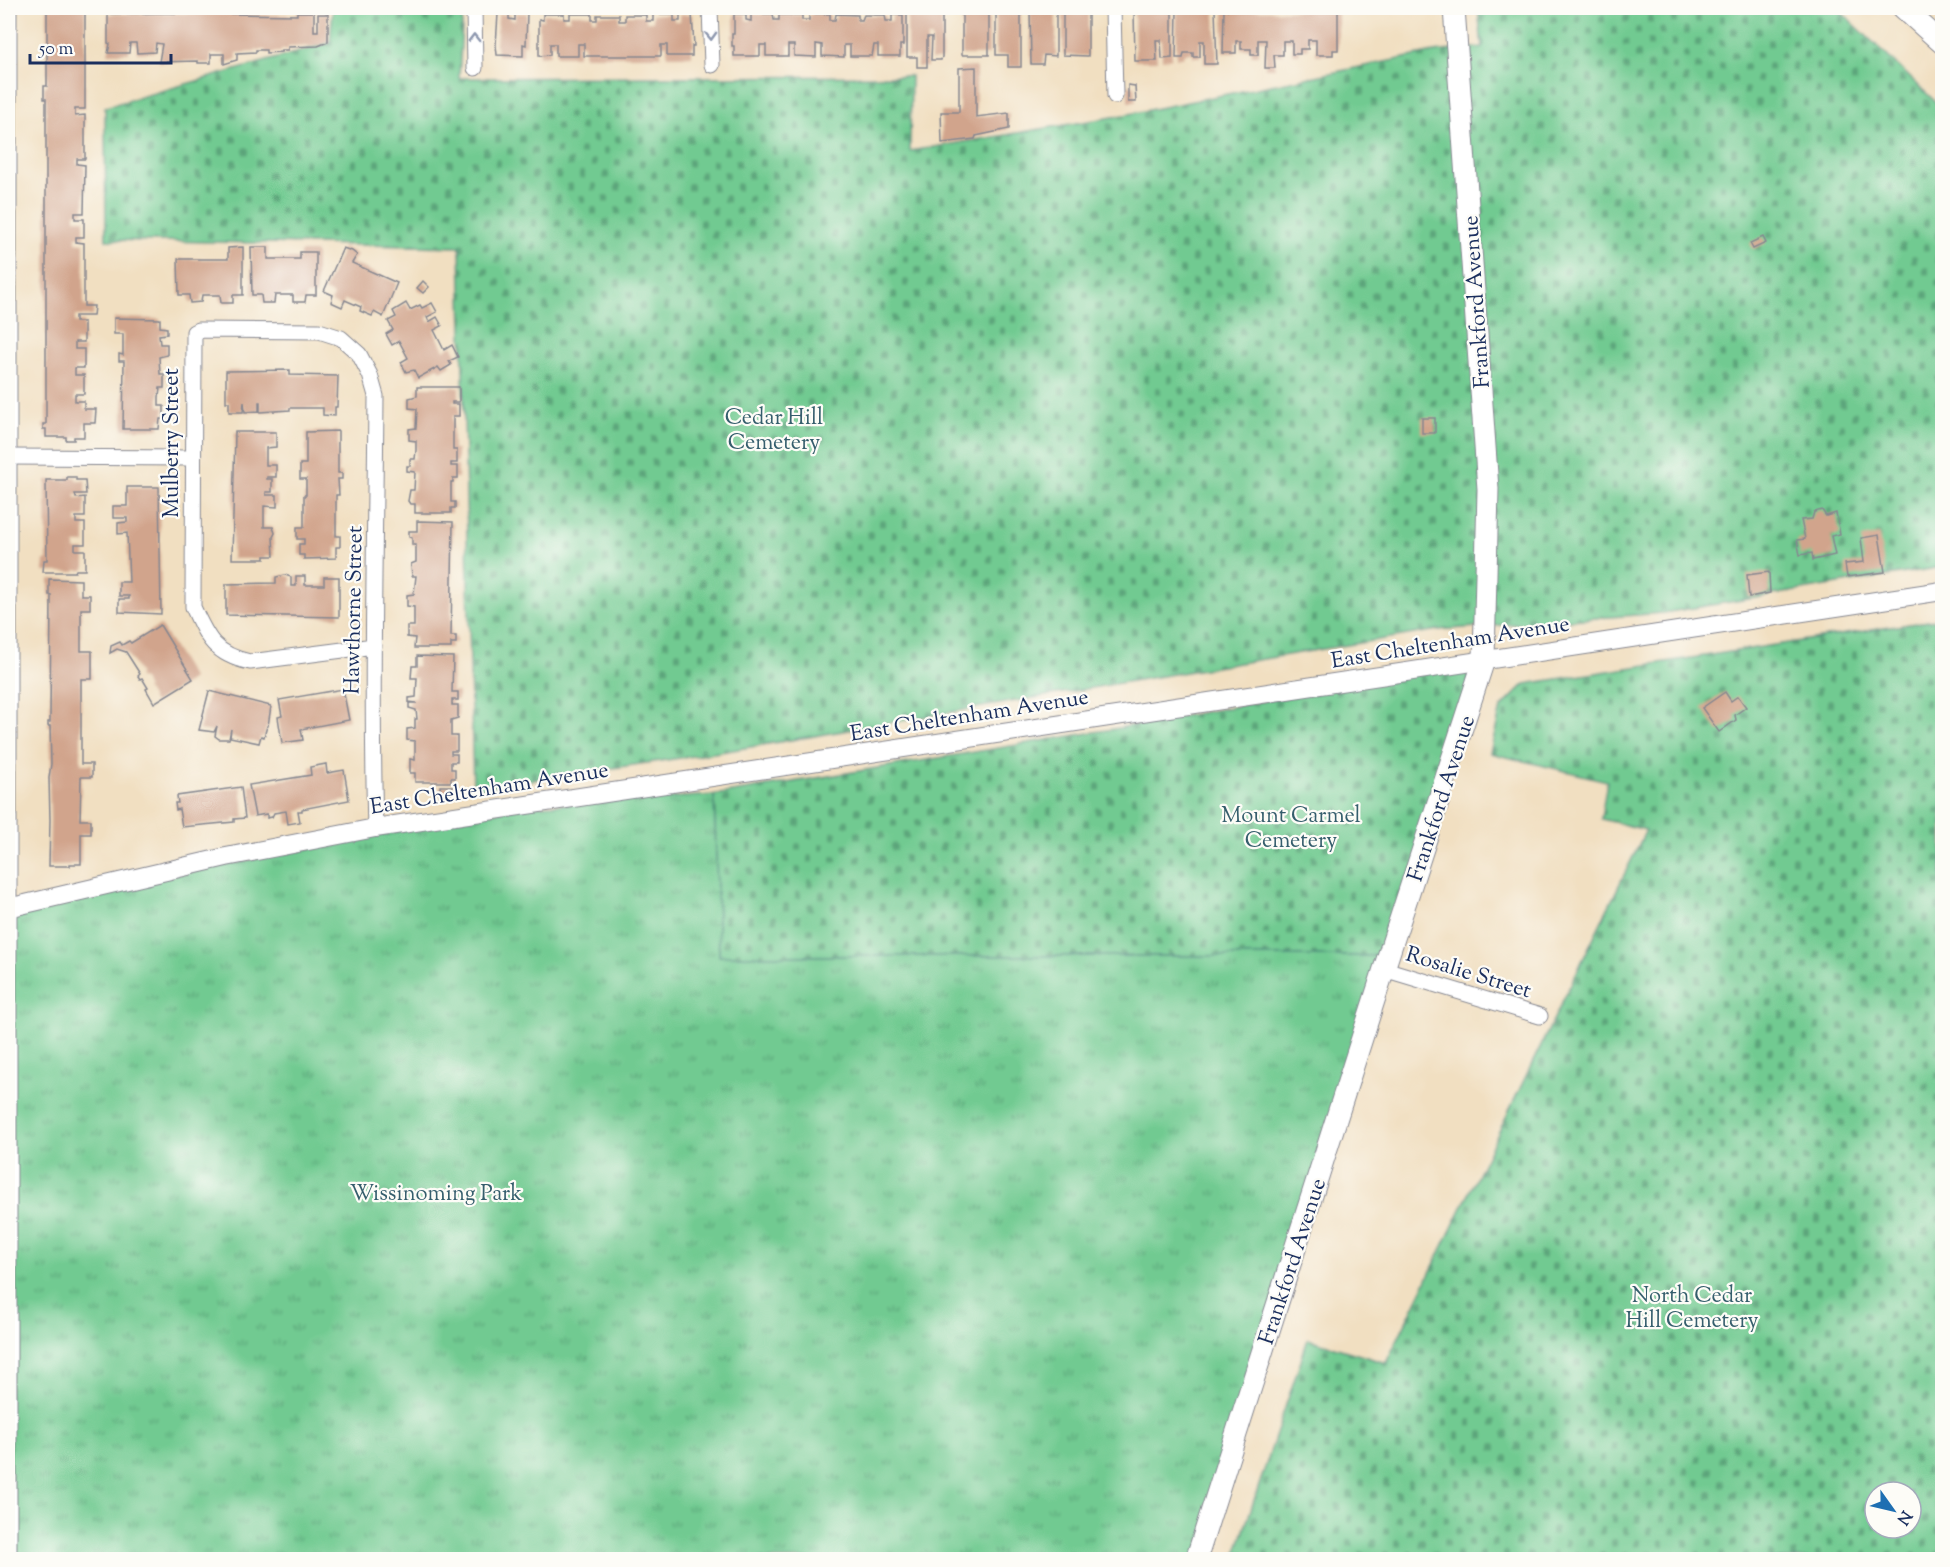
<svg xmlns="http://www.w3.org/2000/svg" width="1950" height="1567" font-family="'Sorts Mill Goudy',serif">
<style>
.cemetery{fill:url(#cemetery-stones);stroke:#467c78;stroke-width:1.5;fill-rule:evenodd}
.park{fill:url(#park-tufts);stroke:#467c78;stroke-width:1.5}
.building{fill:#d1a48c}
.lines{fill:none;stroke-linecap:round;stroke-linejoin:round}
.minor-casing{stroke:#868790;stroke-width:17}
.tertiary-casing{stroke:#868790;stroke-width:20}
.secondary-casing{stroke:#868790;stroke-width:23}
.minor{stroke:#fff;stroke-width:15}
.tertiary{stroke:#fff;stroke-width:18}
.secondary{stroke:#fff;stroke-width:21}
.oneway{stroke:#8d97ae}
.labels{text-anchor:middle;stroke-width:4.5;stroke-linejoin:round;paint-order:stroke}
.street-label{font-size:22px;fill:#1b2f5e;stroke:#fdfcf7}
.park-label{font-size:22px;fill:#355e6d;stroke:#fdfcf7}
</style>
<defs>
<pattern id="cemetery-stones" width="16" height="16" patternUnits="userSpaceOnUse" patternTransform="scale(1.5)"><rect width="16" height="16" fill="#71ca91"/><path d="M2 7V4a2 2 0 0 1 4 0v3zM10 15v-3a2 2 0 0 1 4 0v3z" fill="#5ca47a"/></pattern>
<pattern id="park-tufts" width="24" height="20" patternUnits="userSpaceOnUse" patternTransform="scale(1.5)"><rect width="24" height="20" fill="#71ca91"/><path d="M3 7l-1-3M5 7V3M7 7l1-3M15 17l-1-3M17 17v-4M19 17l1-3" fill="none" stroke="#5ca47a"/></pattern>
</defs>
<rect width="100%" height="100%" fill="#fdfcf7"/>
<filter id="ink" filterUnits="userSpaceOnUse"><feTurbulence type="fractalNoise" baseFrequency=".0167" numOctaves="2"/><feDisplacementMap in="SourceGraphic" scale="12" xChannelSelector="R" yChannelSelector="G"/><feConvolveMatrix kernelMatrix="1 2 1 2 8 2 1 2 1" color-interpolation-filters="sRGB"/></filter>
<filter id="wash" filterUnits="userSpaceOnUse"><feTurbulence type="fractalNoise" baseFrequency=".008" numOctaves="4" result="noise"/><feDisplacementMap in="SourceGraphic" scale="24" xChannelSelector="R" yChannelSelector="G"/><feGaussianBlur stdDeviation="1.35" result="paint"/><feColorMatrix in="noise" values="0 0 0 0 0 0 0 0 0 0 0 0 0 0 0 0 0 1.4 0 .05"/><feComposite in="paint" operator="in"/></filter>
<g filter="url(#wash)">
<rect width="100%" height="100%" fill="#f1dfc1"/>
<g class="cemetery">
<path d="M333,8H463L459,78L911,76L910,151L1119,116L1434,52L1482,47L1478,8H1837L1942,108V567L1663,613L1438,630L1120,683L727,751L473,789L460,247L106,240L105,107L330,43Z"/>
<path d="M1942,619V1559L1234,1560L1308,1339L1386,1363L1646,830L1601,819L1607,781L1490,753L1501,708L1525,684ZM1875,1492H1911V1528H1875Z"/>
<path d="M1484,660L1388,956H719L714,795L1119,728Z"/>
</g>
<path class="park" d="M714,795L719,956H1388L1196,1559L9,1560L10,907L520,807Z"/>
<g id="blocks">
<g class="building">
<path d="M47,8H85V109H75V116L85,115V159H77V164L85,165L84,213H75V219H84V237H76V242L84,243V306H94L93,316H75V322H84V342H75V349H84V368H75V375H84V394H75V401H84V409H96L95,423H84V437H74V440H66V437H46V429H43V424H46V99H44V86H47Z"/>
<path d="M917,8L942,9V57L941,60H931L932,37H927V67H917V57H907V10H917Z"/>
<rect x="962" y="9" width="27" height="46"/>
<path d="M1030,9H1056V56L1044,55L1043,64H1031Z"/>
<path d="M1063,9L1088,10V56L1063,55Z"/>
<path d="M1134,10H1172V58L1162,59L1161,40H1156L1157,61H1135Z"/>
<path d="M1177,10H1215L1217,64H1204V41H1200V57H1193V53H1184L1183,58H1176Z"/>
<path d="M1224,10L1338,11V50H1333V55H1316V40H1308V49H1300V54H1292V41H1283V55H1274L1275,68H1265L1266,40H1258V55H1251V49H1241V41H1236V53H1223Z"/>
<path d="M996,11H1021V67H1008V55H996Z"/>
<path d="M297,12H314V31H318V14H328V42L318,46L288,47V50H281V52L266,53V50H256V52L237,53V60L224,64V54H211V63H198V61L159,62L162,44L156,43L155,52L137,53L136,43H130L129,53H108L110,44L108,43V14L172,13L297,15Z"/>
<path d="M515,13H527L526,45L523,44V56L497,55L496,45L498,14H509V19L515,20Z"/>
<path d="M543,14H564V19H570V14H592V20H597V15H619V21H625V15H646V21H653V14H674V21H680V14H692L694,46H692V56H667V45H661V56H584V44H578V56H556V44H550V55L539,56V19L543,20Z"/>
<path d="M734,14H746V20L751,21V14H773L774,20H779V15H802V20H809V14H830V20H835L836,14L858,15V20H862L864,15H885L886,21H892V15H903V45H900V56H878V45H874L872,56H850V45H844V57L822,56V45L816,44V57L794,56V45H788V56H766V45H760V56H734V46H732V34H734Z"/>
<path d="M976,67V117L1009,113V129L976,136L975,139L942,143L941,112H959V68Z"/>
<path d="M1128,85L1135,86L1136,102H1128Z"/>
<path d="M1763,237L1766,243L1753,249L1750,243Z"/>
<path d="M243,247V295H233V303H221L220,295H202L201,302L190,303L189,295H179L178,259H228V248Z"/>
<path d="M251,247H268V259H300V252H316V295H306L305,302H293V295H275L274,303H262L261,295H252Z"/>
<path d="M343,248L352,251L357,255L352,263L397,283L383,317L374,312L372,316L360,311L361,307L345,300L342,307L331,302L333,295L324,291Z"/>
<path d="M423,281L429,287L423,293L417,288Z"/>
<path d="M406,303L410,310L420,305L422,308L432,303L437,312L427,317L429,322L437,317L442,326L434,330L444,350L452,345L458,357L449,361L451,365L441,371L438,367L418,378L414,370L406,372L401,362L408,358L399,341L392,345L386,334L393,330L388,321L396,317L393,311Z"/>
<path d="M114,318L160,319V327L167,328V334L159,335L160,344H167V355L159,357L160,374H164V388H160L159,397V406H164V419H160L159,429H123L124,361H119V354L123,355V334H114Z"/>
<path d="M290,370V375L338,376L337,407H335V416L323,415V408H290V410L260,412V402H259V411L245,412L244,402L243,412H229V402H226V371Z"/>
<path d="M417,387H459V402H452V404H459V416H453V450H457V463H451V466H458V478H453V482H451V502H455V508H451V513H415V504H410L408,501L410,490H414L415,472L407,471V466H410V459H415L416,450V441L409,440V429L416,428L417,409L409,408V398L417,396Z"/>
<rect x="1422" y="418" width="13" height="15"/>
<path d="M338,431V473H342V479H338L339,495H336V536H340V547H336V558L304,559V555H299V544H304V539H297V527H304V495H306V479H300V464H306V432Z"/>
<path d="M235,432H276V447L266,448V465H276V477H267V479H272V492H266V495H277V507L264,506V527H273L275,533L273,537L274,556H265V559H232Z"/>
<path d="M67,477H76V480H85L86,494H75L76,498L85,497V517H76V523H85V544H75V550H85V570H76L75,572H43L44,560H47L46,480H67Z"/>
<path d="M127,487H159L161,614L119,612V599H129V596H119V582H129L127,533L118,534V523L127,522V518H113V506H127Z"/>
<path d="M1822,510L1826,516L1836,513L1840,534L1831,536L1835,555L1813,560L1812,553L1800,555L1797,540L1805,539L1801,520L1812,519L1814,512Z"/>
<path d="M417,521L453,522L451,636H456V643H451V648H414L415,638L407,637V626H414V607L407,606V595L414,594L416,576H412L411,564L416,562V545H412V538L409,537V531H417Z"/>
<path d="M1879,535L1885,572L1847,577L1845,564L1864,562L1861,538Z"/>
<path d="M1769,572L1770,593L1749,597L1747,575Z"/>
<path d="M285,575L291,577V586H296V576H305V585H324V577H339V617L226,615V584L276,583V577Z"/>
<path d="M49,579L81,580V595H90V609H81V651H92V679H81V764H92V777H81L80,820H91V834H81V864H70V866H49L50,820L49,778L51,764L50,726H48V722H50L51,595H49Z"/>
<path d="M160,625L193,679L154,703L146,689L148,688L142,678L140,679L138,676L140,674L126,652L117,649L110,653L111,646L120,642L122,645L129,641L131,643Z"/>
<path d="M417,656L453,657L452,692H458V700H452V705H458V718L451,720V736H457V751H451V754H457V762H451V769H455V778H451V782H415V773H410V759L415,760V741L407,740V729L415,728V719H417L416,710L409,708V703H417L409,702V698L416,697L417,678H411L412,666H417Z"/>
<path d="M343,689L349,720L301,729L303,740L282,743L278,717L282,716L279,700Z"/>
<path d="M209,691L271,706L268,726H267L264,737L261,736L259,743L230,737L231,729L229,739H219L215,736L217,726L214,732L199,730Z"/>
<path d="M1725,692L1731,701L1738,696L1746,707L1735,715L1736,720L1719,732L1702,708Z"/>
<path d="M326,764L327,773L344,770L349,800L302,809V811H298L300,822L288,824L286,811L274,813L272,817L267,818V814L255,816L249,785L311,775L310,767Z"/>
<rect x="440" y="786" width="12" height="10"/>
<path d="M241,787L245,818L234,819V822L182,827L179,809L176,810L175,803H178L177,796Z"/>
</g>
</g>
</g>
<g filter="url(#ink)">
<use href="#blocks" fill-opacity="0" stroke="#868790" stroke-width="1.5"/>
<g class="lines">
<defs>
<g id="minor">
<path d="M9,8V1560"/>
<path d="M474,8L475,68"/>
<path d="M710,8L712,65"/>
<path d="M1113,8L1115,96"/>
<path d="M8,457L193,458"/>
<path d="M374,646L250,662C215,655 207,638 193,607L194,332L198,330L319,331L341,338L359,354L370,375L376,396C375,540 371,684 375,828"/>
<path d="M1384,969L1540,1016"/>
</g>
<path id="tertiary" d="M8,908L226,857L375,828L1942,591"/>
<g id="secondary">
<path d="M1903,8L1942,43"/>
<path d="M1196,1560L1384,969L1484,660L1488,489L1454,8"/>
</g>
</defs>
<use href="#minor" class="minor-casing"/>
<use href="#tertiary" class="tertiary-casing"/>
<use href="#secondary" class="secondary-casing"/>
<use href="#minor" class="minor"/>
<use href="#tertiary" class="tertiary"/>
<use href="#secondary" class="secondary"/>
</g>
<defs><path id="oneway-chevron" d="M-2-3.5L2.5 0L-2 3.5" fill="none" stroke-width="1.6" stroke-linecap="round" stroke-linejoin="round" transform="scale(1.5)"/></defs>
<g class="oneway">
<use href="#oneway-chevron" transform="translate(711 36) rotate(88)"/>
<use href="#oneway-chevron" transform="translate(474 38) rotate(-91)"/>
</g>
</g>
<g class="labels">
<g class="street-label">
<text transform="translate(1475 302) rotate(-94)" y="8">Frankford Avenue</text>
<text transform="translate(170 443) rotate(-90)" y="8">Mulberry Street</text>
<text transform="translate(352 610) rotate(-89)" y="8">Hawthorne Street</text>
<text transform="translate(1450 641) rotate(-9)" y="8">East Cheltenham Avenue</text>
<text transform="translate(969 714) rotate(-9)" y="8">East Cheltenham Avenue</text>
<text transform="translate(489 787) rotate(-9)" y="8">East Cheltenham Avenue</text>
<text transform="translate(1440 798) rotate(-72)" y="8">Frankford Avenue</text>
<text transform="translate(1469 971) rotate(17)" y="8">Rosalie Street</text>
<text transform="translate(1291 1261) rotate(-72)" y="8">Frankford Avenue</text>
</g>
<g class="park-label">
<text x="774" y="424">Cedar Hill<tspan x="774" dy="25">Cemetery</tspan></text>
<text x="1291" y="822">Mount Carmel<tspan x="1291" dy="25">Cemetery</tspan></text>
<text x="436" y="1200">Wissinoming Park</text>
<text x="1692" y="1302">North Cedar<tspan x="1692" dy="25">Hill Cemetery</tspan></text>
</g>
</g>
<rect width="1950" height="1567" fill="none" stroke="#fdfcf7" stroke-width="30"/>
<g transform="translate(1893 1510) rotate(124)"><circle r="28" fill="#fdfcf7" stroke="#a3aaba" stroke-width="1.5"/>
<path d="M0-4.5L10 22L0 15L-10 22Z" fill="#1f6fb2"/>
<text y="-9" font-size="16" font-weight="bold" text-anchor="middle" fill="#1b2f5e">N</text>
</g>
<path d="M30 54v9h141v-9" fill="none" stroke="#1b2f5e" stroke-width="3"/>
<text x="39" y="54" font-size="18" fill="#1b2f5e" stroke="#fdfcf7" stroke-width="4.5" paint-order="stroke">50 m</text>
</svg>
